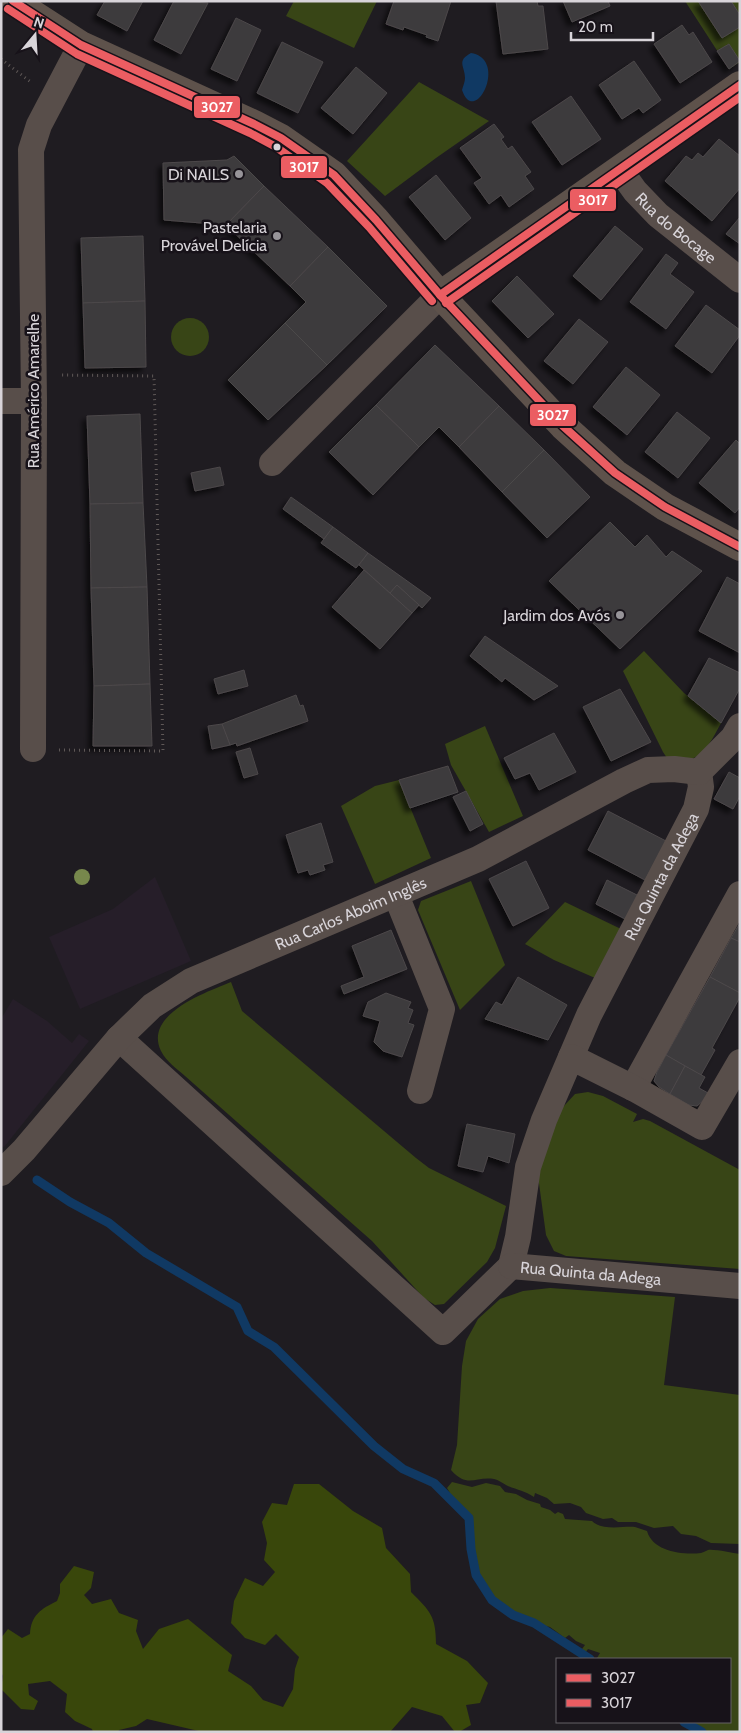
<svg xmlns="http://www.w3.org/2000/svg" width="741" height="1733" font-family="Cabin,sans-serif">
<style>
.built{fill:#261e29}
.green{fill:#384516}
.forest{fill:#39470b}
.water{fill:#103963}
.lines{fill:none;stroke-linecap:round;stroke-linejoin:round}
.stream{stroke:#103963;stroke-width:9}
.building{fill:#3d3a3c;stroke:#4c484a;filter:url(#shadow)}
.path{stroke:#5f5857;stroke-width:3;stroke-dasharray:1 4;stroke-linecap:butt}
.street{stroke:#584e4a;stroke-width:26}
.secondary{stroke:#5e524b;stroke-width:28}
.bus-1-casing{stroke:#171219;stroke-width:11}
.bus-2-casing{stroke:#171219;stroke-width:11}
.bus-1{stroke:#eb5d62;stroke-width:8}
.bus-2{stroke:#eb5d62;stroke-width:8}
.tree{fill:#77884c}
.bus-dot{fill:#d8d4d9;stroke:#171219;stroke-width:2}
.poi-dot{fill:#979499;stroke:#171219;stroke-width:2}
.labels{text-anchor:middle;stroke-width:5;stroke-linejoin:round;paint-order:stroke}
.poi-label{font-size:16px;fill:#d8d4d9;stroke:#171219;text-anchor:end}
.street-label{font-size:16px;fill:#d8d4d9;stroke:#171219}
.line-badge{stroke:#171219;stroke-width:2}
.badge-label{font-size:14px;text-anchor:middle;font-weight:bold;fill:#fff}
</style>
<defs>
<filter id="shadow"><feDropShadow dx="-4.5" dy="4.5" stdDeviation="2.5" flood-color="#0009"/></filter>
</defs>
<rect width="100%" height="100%" fill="#1f1c21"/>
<g class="built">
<path d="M155,877L191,961L80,1009L49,937L113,909Z"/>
<path d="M13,999L47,1021L72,1043L79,1034L89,1041L4,1147L1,1146V1019Z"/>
</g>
<g class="green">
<path d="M294,1H377L354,48L286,16Z"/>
<path d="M685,1H740V62L729,69Z"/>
<path d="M419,82L489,121L436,158L385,196L347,161Z"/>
<circle cx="190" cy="337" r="19"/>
<path d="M644,651L684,693L721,723C714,736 704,758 687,760C681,760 673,758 667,758L663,752L623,671Z"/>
<path d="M485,726L523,816L489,832L451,765L445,744Z"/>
<path d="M399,780L431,858L375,884L341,806L375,786Z"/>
<path d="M471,881L505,965L460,1010L418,910L421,901Z"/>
<path d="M565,902L621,929L595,978L554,960L525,944Z"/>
<path d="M231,982L242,1011L416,1158L429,1168L506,1206L495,1248L487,1262L444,1304L435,1305L424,1298L372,1241L185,1076C177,1069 166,1061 161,1051C143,1014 207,992 231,982Z"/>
<path d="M588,1092L603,1096L637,1114L633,1122L643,1119L650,1121L740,1170V1269L566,1256L554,1251L546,1235L538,1176L554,1121L564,1106L575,1094Z"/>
<path d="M550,1288L675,1297L664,1385L740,1395V1544L711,1543L696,1536L681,1534L673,1526L654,1528L636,1522H618L612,1518L603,1519L586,1513L581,1507L570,1503L554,1504L547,1498L535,1493L534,1497C525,1491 518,1490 508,1486C504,1484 499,1480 494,1479C475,1476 468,1489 451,1470L457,1445L462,1366L466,1341L478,1319L500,1299L523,1291Z"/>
<path d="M452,1482L472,1487L486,1483L500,1486L505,1492L516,1494L527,1500L540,1504L541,1507L550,1510L555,1514L558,1512L563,1514L565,1519L592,1521C602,1531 622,1526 635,1527C639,1528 643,1530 647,1531C653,1552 683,1555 701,1553C704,1552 706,1551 708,1550C715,1549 732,1553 740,1554V1732H702L684,1722H730V1659H600L597,1658L600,1653L588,1649L585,1653L582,1649L585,1645L576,1641L569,1635L565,1638L550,1627L534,1623L513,1615L492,1600L476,1575L471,1549L469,1518L449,1497L450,1493L447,1488Z"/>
</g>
<path class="forest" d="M294,1484H319L353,1511L382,1528L386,1548L410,1574L411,1592C430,1611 436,1616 436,1644L467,1661L488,1683L480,1703L466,1705L471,1725L459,1732H455L442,1716L412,1707L390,1732H203L147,1719L136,1726L119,1730L118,1732H93L92,1729L75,1721L65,1712L67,1694L50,1681L28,1684L29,1695L38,1701L34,1710L21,1709L1,1689L3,1676L1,1672V1638L8,1629L22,1638L30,1634C31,1615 41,1609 57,1601L60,1593V1584L74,1566L94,1572L91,1588L84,1595L92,1604L111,1599L119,1613L138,1620L136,1631L143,1649L159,1629L188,1619L232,1655L228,1671L251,1686L263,1700L283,1707L293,1689L295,1669L299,1657L276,1634L265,1645L245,1638L231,1623L234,1601L245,1578L263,1586L275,1572L264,1560L267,1543L262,1522L272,1503L287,1505Z"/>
<path class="water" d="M471,53C509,59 475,128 462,90C463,86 465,82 465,78C465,66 456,61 471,53Z"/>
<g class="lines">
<g class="stream">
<path d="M37,1180L70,1202L109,1223L146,1253L237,1307L248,1331L274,1347L374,1446L403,1469L434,1483L469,1518L471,1549L476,1575L492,1600L513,1615L534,1623L590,1659"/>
<path d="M684,1722L702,1732"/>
</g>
</g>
<g class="building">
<path d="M105,1H143L127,31L97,15Z"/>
<path d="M174,1L208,3L181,54L154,40Z"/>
<path d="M394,1H451L438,41L426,37L427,35L404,27L403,30L386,24Z"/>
<path d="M496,1H537L538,6H543L548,49L503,54Z"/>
<path d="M563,1H608L610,6L572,22Z"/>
<path d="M698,1H731L740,15V27L722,38Z"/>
<path d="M236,18L261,30L237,81L211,69Z"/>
<path d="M682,25L689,35L693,32L712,62L680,83L654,44Z"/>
<path d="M282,42L323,62L298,113L257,93Z"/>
<path d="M729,44L740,61L729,69L717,51Z"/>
<path d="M634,61L661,100L643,113L639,108L622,119L599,85Z"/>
<path d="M356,67L387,93L353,134L321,108Z"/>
<path d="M571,96L601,139L562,165L532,122Z"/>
<path d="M494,124L504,137L501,139L508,149L512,146L531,172L525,176L534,189L509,207L501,195L489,204L474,183L482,178L460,148Z"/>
<path d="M719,139L740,156V188L712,221L665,181L686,156L692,160L698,153L703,157Z"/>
<path d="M234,156L264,186L226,225L164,220L163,163L227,160Z"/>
<path d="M436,175L471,218L445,240L409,197Z"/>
<path d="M264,186L328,247L290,286L226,225Z"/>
<path d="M740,217V244L726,234Z"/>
<path d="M615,226L643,249L601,300L573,276Z"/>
<path d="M143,236L145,301L83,303L81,238Z"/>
<path d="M328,247L387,306L327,365L285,323L306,302L290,286Z"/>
<path d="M666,254L678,263L670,274L694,292L666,329L630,302Z"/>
<path d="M517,276L554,314L528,338L492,301Z"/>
<path d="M145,301L146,367L85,368L83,303Z"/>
<path d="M706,305L740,330V335L712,373L675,346Z"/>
<path d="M579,319L608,342L573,384L544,361Z"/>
<path d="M285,323L327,365L268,420L228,380Z"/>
<path d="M435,345L499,406L459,447L439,427L419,447L376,405Z"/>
<path d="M626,367L660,395L627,435L593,407Z"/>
<path d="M376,405L419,447L373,495L329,452Z"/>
<path d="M499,406L544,450L502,492L459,447Z"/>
<path d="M677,412L710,438L678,478L645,452Z"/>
<path d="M140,414L143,503L90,504L87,416Z"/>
<path d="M736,440L740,444V507L735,513L699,483Z"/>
<path d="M544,450L590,497L547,538L502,492Z"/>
<path d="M220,467L224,485L195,491L191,473Z"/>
<path d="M291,497L333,527L324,539L283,509Z"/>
<path d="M143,503L147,587L91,588L90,504Z"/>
<path d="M610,522L635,547L647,535L666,557L672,551L702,571L620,649L549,581Z"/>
<path d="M333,527L368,553L356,568L321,543Z"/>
<path d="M368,553L431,598L422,608L397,585L390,593L359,565Z"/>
<path d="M364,570L412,613L380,649L332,607Z"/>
<path d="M727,577L740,584V653L699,631Z"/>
<path d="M397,585L419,605L412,613L390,593Z"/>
<path d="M147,587L150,684L94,686L91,588Z"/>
<path d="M485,636L558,686L534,700L505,678L502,682L470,656Z"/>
<path d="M709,658L740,673V688L721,723L688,696Z"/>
<path d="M244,670L248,686L218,694L214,679Z"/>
<path d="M150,684L152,746H93L94,686Z"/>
<path d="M620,689L651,742L611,761L583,707Z"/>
<path d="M296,695L300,706L303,705L308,721L237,746L236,743L230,745L222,724Z"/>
<path d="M222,724L230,745L212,749L208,726Z"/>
<path d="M554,733L576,772L539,790L530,773L515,779L504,758Z"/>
<path d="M250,748L258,774L244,778L236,752Z"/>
<path d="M448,766L458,792L410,808L399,780Z"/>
<path d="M729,772L740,778V796L733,809L714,799Z"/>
<path d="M466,791L483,824L470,831L453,797Z"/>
<path d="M608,811L666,841L645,880L588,850Z"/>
<path d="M321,823L333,862L323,865L325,870L310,875L308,870L298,873L286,835Z"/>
<path d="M526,861L549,908L513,926L489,879Z"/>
<path d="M607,880L639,896L627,920L596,904Z"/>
<path d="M740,923V942L731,938Z"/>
<path d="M391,930L407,969L344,994L341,986L364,977L352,946Z"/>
<path d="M731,938L740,942V993L710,977Z"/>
<path d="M518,977L567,1005L548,1040L485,1019L496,1002L502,1005Z"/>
<path d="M710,977L740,993V997L712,1048L715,1050L701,1075L666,1055Z"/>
<path d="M386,993L411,1002L408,1008L413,1010L408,1023L414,1025L402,1057L383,1051L374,1042L380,1021L363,1016L368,1002Z"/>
<path d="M666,1055L685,1066L670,1094L659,1087L654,1081L657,1072Z"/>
<path d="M685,1066L705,1077L699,1088L708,1093L704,1100L697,1106L689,1105L670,1094Z"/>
<path d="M467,1124L515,1134L509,1163L488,1156L483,1172L458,1166Z"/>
</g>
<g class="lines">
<g class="path">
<path d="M1,59L32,83"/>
<path d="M59,750L163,751L154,376L59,375"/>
</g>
<g class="street">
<path id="s1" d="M620,170L635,191L658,215L740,280"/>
<path d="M1,401H34"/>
<path d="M272,463L440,295"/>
<path d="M33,749L34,401L31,150L39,125L81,45"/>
<path d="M396,895L442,1009L420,1091"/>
<path d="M119,1038L443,1332L511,1266"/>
<path id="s2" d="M571,1057L589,1015L696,809L701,787L699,772"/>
<path d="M633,1088L740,894"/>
<path id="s3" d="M1,1173L24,1150L119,1038L152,1006L191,981L478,859L624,781L648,770L674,769L699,772L733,738L740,726"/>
<path d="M511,1266L518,1237L528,1167L544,1120L571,1057L633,1088L702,1127L740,1062"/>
<path id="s4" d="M511,1266L740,1286"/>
</g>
<g class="secondary">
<path d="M13,1L81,45L254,124L281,138L334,175L376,220L440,295L563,426L615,473L665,507L740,547"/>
<path d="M440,295L740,85"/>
</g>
<defs>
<g id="bus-1">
<path d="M13,1L81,45L254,124L281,138L334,175L376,220L440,295L563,426L615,473L665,507L740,547"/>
<path d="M440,295L740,85"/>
</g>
<g id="bus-2">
<path d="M8,9L77,54L250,133L276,147L327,183L369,227L432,301"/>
<path d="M446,303L740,97"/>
</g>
</defs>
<use href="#bus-1" class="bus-1-casing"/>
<use href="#bus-2" class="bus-2-casing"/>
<use href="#bus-1" class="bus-1"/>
<use href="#bus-2" class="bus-2"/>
</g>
<circle class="tree" cx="82" cy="877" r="8"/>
<circle class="bus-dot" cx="277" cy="147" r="4.5"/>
<g class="poi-dot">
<circle cx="239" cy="174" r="5"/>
<circle cx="277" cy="236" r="5"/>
<circle cx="620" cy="615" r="5"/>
</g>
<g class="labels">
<g class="poi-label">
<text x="229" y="180">Di NAILS</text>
<text x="267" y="233">Pastelaria<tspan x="267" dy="18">Provável Delícia</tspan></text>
<text x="610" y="621">Jardim dos Avós</text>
</g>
<g class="street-label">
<text dy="6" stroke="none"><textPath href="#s1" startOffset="81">Rua do Bocage</textPath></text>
<text transform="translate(33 391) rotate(-90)" y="6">Rua Américo Amarelhe</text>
<text dy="6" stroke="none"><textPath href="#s2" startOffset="202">Rua Quinta da Adega</textPath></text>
<text dy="6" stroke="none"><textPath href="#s3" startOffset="445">Rua Carlos Aboim Inglês</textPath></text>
<text dy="6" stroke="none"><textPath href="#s4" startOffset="80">Rua Quinta da Adega</textPath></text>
</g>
</g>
<g class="line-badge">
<rect x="193" y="95" width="48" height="24" rx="5" fill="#eb5d62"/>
<rect x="280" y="155" width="48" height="24" rx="5" fill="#eb5d62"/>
<rect x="569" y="188" width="48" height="24" rx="5" fill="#eb5d62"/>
<rect x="529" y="403" width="48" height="24" rx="5" fill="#eb5d62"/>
</g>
<g class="badge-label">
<text x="217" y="112">3027</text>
<text x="304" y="172">3017</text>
<text x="593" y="205">3017</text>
<text x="553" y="420">3027</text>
</g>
<rect width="741" height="1733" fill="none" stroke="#d8d4d9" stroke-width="5"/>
<rect x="556" y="1658" width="175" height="65" fill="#171219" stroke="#646066"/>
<rect x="566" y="1674" width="25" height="8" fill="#eb5d62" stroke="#646066"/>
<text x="601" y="1683" font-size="15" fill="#d8d4d9">3027</text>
<rect x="566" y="1699" width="25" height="8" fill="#eb5d62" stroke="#646066"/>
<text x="601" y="1708" font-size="15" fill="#d8d4d9">3017</text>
<g transform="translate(35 35) rotate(18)" stroke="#171219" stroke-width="4" paint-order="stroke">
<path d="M0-4L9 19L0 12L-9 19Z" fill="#d8d4d9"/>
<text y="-8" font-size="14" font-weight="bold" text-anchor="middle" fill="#d8d4d9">N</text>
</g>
<path d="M571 32v8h82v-8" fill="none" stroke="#d8d4d9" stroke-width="2.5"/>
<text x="578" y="32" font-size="15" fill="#d8d4d9" stroke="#171219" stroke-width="4" paint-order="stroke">20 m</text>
</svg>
